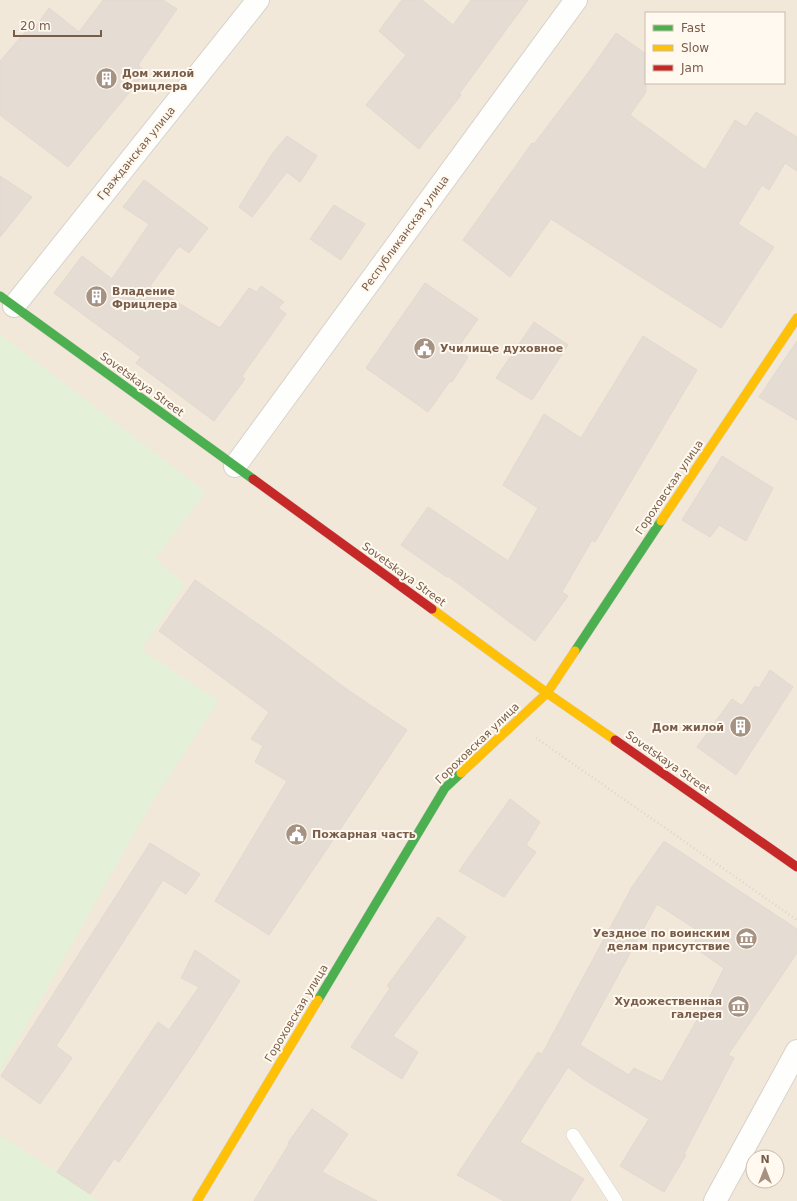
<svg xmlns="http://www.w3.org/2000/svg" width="797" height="1201" font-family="'DejaVu Sans',sans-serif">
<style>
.residential{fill:#f2e8da;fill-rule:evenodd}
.green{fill:#e4f0d7}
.building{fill:#e5ddd4;stroke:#e2d8ce;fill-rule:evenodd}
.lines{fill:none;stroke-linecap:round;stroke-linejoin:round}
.lane-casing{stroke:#d7d2cb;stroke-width:14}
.street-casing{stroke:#d7d2cb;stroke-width:24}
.fast-casing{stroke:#d8d1c9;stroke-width:10}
.slow-casing{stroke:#d8d1c9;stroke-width:10}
.jam-casing{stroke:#d8d1c9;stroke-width:10}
.path{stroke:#dbd5ce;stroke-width:2.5;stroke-dasharray:1 3;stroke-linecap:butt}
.lane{stroke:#fefefc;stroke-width:13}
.street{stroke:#fefefc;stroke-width:22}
.fast{stroke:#4caf50;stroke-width:9}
.slow{stroke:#ffc107;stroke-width:9}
.jam{stroke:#c62828;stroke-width:9}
.labels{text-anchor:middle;stroke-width:4;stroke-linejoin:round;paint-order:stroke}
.poi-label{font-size:11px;font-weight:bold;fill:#795d4a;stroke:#fff9ef;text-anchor:start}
.street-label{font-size:11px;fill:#795d4a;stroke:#fff9ef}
</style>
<rect width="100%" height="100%" fill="#f8f5ed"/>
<path class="residential" d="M0,0H797V1201H0ZM646,13H784V83H646ZM753,1157H777V1181H753Z"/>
<g class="green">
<path d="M0,334L206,492L155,559L185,584L142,650L219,701L151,804L0,1072Z"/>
<path d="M0,1135L57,1172L99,1201H0Z"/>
</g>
<g class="building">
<path d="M103,0H163L177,9L138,65L146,72L68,167L0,115V61L27,30L31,33L49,8L79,32Z"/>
<path d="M402,0H422L453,25L471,0H528L459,94L461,95L419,149L366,105L406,55L379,31Z"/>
<path d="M616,33L646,54V92L630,115L705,170L735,120L746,127L756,112L797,137V171L785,163L769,190L762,185L738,224L774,247L721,328L551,219L510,277L463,240L532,143L534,144L588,73Z"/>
<path d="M287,136L317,156L300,182L287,172L252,217L239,207L272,154Z"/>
<path d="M0,176L32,197L0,237Z"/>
<path d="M144,180L208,228L189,253L179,246L150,286L220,328L249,288L257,292L261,286L284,302L278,308L286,314L242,376L245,379L214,421L136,363L141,357L54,293L82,256L112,279L149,224L123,207Z"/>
<path d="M334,205L365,224L341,260L310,239Z"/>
<path d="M425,283L478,319L456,350L468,357L452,382L450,381L428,412L366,368Z"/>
<path d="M534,322L568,345L532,400L496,378Z"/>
<path d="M643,336L697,370L595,542L592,540L562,592L568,596L535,641L448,576L447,577L401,545L428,507L508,561L538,508L503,485L544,414L581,438Z"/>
<path d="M797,341V420L759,397Z"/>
<path d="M722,456L773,488L746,541L719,525L710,537L682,520Z"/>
<path d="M195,580L278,638L345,688L407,730L269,935L215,901L287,781L255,762L263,746L251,739L269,712L159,631Z"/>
<path d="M770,670L793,687L736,775L697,747L732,699L742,706L755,686L759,688Z"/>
<path d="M510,799L540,822L526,845L536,852L504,897L459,871Z"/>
<path d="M664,841L797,929V953L728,1055L734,1058L684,1154L686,1155L664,1192L620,1166L649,1119L585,1080L568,1067L520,1142L584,1179L570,1201H504L457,1175L538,1052L542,1054L632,887ZM657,904L700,932L692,946L724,968L706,1004L662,1082L634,1068L629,1075L580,1045Z"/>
<path d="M150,843L200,874L186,894L163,880L56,1046L72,1058L40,1104L1,1076Z"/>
<path d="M438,917L466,937L393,1036L418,1052L402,1079L351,1047L390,988L387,986Z"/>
<path d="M195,950L240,981L196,1050L119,1162L114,1159L90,1194L57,1172L158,1022L169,1030L199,987L181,978Z"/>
<path d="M312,1109L348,1134L322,1172L377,1201H254L289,1144L288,1143Z"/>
</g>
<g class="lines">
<defs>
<path id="lane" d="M573,1135L616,1201"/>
<g id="street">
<path d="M14,306L258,0"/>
<path d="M235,466L576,0"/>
<path d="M715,1201L797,1051"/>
</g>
<g id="fast">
<path d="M0,296L253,479"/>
<path d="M575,651L661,521"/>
<path d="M318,1000L445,788L461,773"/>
</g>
<g id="slow">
<path d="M661,521L797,318"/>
<path d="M432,609L547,693L615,740"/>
<path d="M461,773L547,693L575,651"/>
<path d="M197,1201L318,1000"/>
</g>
<g id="jam">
<path d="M253,479L432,609"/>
<path d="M615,740L797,867"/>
</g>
</defs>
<use href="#lane" class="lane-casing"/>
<use href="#street" class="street-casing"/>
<use href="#fast" class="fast-casing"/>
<use href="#slow" class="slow-casing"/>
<use href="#jam" class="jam-casing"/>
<path class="path" d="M536,738L797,920"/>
<use href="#lane" class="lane"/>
<use href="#street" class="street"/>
<use href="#fast" class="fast"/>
<use href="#slow" class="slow"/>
<use href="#jam" class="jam"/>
</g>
<defs>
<symbol id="building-disc" viewBox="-11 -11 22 22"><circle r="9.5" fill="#a59283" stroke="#fff9ef"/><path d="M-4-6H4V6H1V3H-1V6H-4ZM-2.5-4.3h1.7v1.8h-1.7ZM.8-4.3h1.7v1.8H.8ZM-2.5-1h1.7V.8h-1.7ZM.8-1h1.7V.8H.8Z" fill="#fff"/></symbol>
<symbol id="civic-disc" viewBox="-11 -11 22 22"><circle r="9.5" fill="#a59283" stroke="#fff9ef"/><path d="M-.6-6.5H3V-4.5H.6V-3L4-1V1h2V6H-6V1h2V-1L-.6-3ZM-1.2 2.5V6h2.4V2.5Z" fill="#fff"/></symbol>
<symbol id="museum-disc" viewBox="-11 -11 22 22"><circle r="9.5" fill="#a59283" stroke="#fff9ef"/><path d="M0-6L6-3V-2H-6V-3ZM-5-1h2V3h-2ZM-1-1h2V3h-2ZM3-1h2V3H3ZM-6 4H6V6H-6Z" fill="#fff"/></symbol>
</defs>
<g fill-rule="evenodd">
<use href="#building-disc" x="94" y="66" width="25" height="25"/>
<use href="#building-disc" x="84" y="284" width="25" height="25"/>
<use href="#civic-disc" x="412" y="336" width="25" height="25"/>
<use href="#building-disc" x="728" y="714" width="25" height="25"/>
<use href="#civic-disc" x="284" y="822" width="25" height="25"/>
<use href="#museum-disc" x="734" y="926" width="25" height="25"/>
<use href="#museum-disc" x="726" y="994" width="25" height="25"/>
</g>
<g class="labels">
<g class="poi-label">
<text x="122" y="77">Дом жилой<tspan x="122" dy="13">Фрицлера</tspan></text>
<text x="112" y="295">Владение<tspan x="112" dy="13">Фрицлера</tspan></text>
<text x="440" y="352">Училище духовное</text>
<text x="724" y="731" text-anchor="end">Дом жилой</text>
<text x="312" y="838">Пожарная часть</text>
<text x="730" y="937" text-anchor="end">Уездное по воинским<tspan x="730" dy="13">делам присутствие</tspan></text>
<text x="722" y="1005" text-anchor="end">Художественная<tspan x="722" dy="13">галерея</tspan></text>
</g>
<g class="street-label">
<text transform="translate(136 153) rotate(-51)" y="4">Гражданская улица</text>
<text transform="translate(405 233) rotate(-54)" y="4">Республиканская улица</text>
<text transform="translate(142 384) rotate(36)" y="4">Sovetskaya Street</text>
<text transform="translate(669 487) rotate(-56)" y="4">Гороховская улица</text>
<text transform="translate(404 574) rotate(36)" y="4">Sovetskaya Street</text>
<text transform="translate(477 743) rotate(-44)" y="4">Гороховская улица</text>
<text transform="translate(668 762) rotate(35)" y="4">Sovetskaya Street</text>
<text transform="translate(296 1013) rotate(-59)" y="4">Гороховская улица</text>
</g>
</g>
<rect x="645" y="12" width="140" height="72" fill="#fff9ef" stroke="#c9bbad"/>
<rect x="653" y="25" width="20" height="6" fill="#4caf50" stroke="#c9bbad"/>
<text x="681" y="32" font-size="12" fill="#795d4a">Fast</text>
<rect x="653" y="45" width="20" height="6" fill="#ffc107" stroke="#c9bbad"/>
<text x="681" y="52" font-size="12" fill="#795d4a">Slow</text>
<rect x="653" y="65" width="20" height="6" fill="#c62828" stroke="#c9bbad"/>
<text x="681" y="72" font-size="12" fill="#795d4a">Jam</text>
<g transform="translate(765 1169)"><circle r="19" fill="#fff9ef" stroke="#c9bbad"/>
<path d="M0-3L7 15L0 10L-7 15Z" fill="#a59283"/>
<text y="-6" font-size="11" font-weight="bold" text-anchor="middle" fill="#795d4a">N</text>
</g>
<path d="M14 30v6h87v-6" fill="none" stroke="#795d4a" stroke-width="2"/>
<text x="20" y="30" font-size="12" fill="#795d4a" stroke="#fff9ef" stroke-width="3" paint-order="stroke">20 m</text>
</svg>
